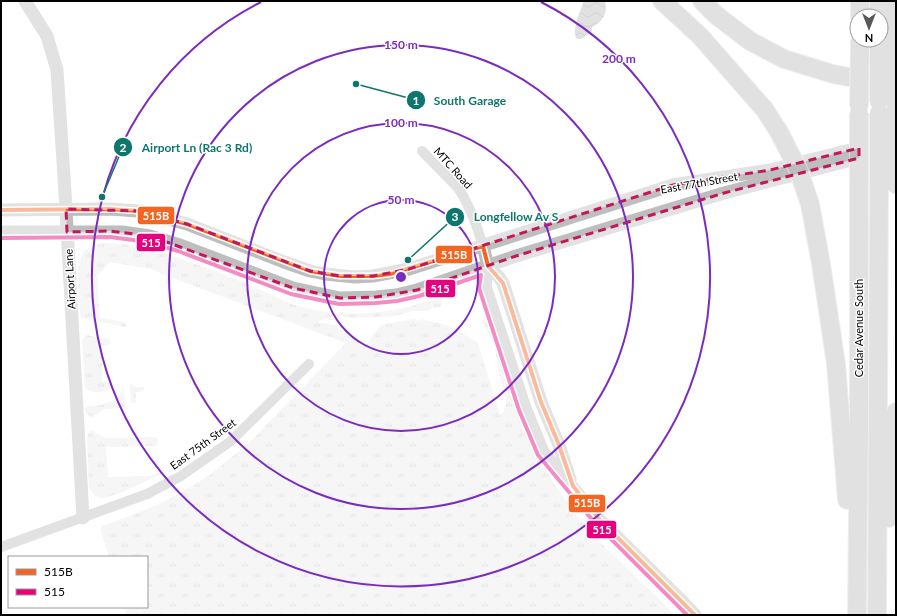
<svg xmlns="http://www.w3.org/2000/svg" width="897" height="616" font-family="Lato,sans-serif">
<style>
.grass{fill:url(#grass-tufts)}
.water{fill:url(#water-waves)}
.lines{fill:none;stroke-linecap:round;stroke-linejoin:round}
.motorway-casing{stroke:#dbdbdb;stroke-width:20}
.minor{stroke:#bebebe;stroke-width:10}
.tertiary{stroke:#bebebe;stroke-width:13}
.motorway{stroke:#bdbdbd;stroke-width:18}
.motorway-bridge-casing{stroke:#dbdbdb;stroke-width:20;stroke-linecap:butt}
.motorway-bridge{stroke:#bdbdbd;stroke-width:18}
.bus-1-casing{stroke:#fff;stroke-width:7}
.bus-2-casing{stroke:#fff;stroke-width:7}
.bus-1{stroke:#f26522;stroke-width:4}
.bus-2{stroke:#e5007d;stroke-width:4}
.marked{fill:none;stroke:#c2185b;stroke-width:3;stroke-dasharray:8 5;stroke-linejoin:round}
.ring{fill:none;stroke:#7b2cbf;stroke-width:2}
.labels{text-anchor:middle;stroke-width:3;stroke-linejoin:round;paint-order:stroke}
.street-label{font-size:11px;fill:#000;stroke:#fff}
.centre{fill:#7b2cbf;stroke:#fff;stroke-width:2}
.ring-label{font-size:12px;text-anchor:middle;font-weight:bold;fill:#7b2cbf;stroke:#fff;stroke-width:3;stroke-linejoin:round;paint-order:stroke}
.leader{fill:none;stroke:#0f766e;stroke-width:1.5}
.callout-dot{fill:#0f766e;stroke:#fff;stroke-width:1.5}
.mark-label{font-size:12px;text-anchor:middle;font-weight:bold;fill:#fff}
.callout-label{font-size:12px;text-anchor:middle;font-weight:bold;fill:#0f766e;stroke:#fff;stroke-width:3;stroke-linejoin:round;paint-order:stroke}
.line-badge{stroke:#fff;stroke-width:1.5}
.badge-label{font-size:11px;text-anchor:middle;font-weight:bold;fill:#fff}
</style>
<defs>
<pattern id="grass-tufts" width="24" height="20" patternUnits="userSpaceOnUse"><rect width="24" height="20" fill="#eaeaea"/><path d="M3 7l-1-3M5 7V3M7 7l1-3M15 17l-1-3M17 17v-4M19 17l1-3" fill="none" stroke="#c7c7c7"/></pattern>
<pattern id="water-waves" width="16" height="10" patternUnits="userSpaceOnUse"><rect width="16" height="10" fill="#bcbcbc"/><path d="M0 5q4-4 8 0t8 0" fill="none" stroke="#a0a0a0"/></pattern>
</defs>
<rect width="100%" height="100%" fill="#fff"/>
<g class="grass">
<path d="M102,243C114,244 126,244 138,246C157,249 175,257 193,263C215,271 237,279 258,289C274,295 288,304 306,308C352,320 398,312 442,297V304L440,307L433,308L428,311H412L395,316L354,318L337,316L320,320L319,323L336,325L364,348L381,325L414,319L419,321L421,319L450,326L478,343L500,415L504,411L506,402L505,394L501,382L494,345L483,322L484,317L488,312C510,378 526,449 569,505C581,520 593,536 607,549C629,571 653,592 674,615H126L125,607H147V557H109L101,532V527L157,505L194,485L211,474L248,444L346,343L173,278L170,284H166L165,281L167,276L151,269L110,262L97,276L100,318L125,322L126,325L125,327L82,318L80,315L78,267L80,266C80,252 88,246 102,243Z"/>
<path d="M86,335L108,339L110,340V344L102,346V382H111V386L107,391C99,392 89,394 85,387L82,340Z"/>
<path d="M130,384H133V387H144V391L136,392V403H131Z"/>
<path d="M124,387L125,408L104,409L92,417L86,414L85,408L88,406C102,406 119,402 124,387Z"/>
<path d="M92,431L106,438L155,437L158,439L157,444L155,446L106,447L108,477L152,476L163,470H164V472C153,478 114,498 102,498C95,498 91,492 89,486L87,437L89,432Z"/>
</g>
<path class="water" d="M584,1H605C608,13 603,22 592,27V32L581,39H577C571,31 581,9 584,1Z"/>
<g class="lines">
<defs>
<g id="motorway">
<path d="M662,1L700,36L765,110L779,132"/>
<path d="M702,1L716,15L750,41L784,59L833,74L854,78H876"/>
<path d="M860,1V16"/>
<path d="M879,16V1"/>
<path d="M894,35L895,1"/>
<path d="M810,204L821,264L836,364L847,500"/>
<path d="M889,518L896,412"/>
<path d="M857,615L859,418V190"/>
<path d="M877,615L879,185"/>
</g>
</defs>
<use href="#motorway" class="motorway-casing"/>
<g class="minor">
<path d="M422,151L458,188C470,205 477,226 483,246"/>
<path d="M1,547L147,494L181,476L231,441L309,364"/>
</g>
<g class="tertiary">
<path d="M25,1L47,36L57,70L65,192L83,518"/>
<path d="M1,210L110,209L138,211L187,224L284,262L310,271L325,274L355,277L373,276L409,269L673,185L770,170L886,141"/>
<path d="M1,232H122L150,236L180,245L293,288L340,298L376,297L396,295L417,290L516,256L724,193L886,151"/>
<path d="M483,246L488,266L485,286L525,408L543,452L599,519L681,600L695,615"/>
<path d="M488,266L499,277L503,283L541,402L559,445L570,479"/>
</g>
<use href="#motorway" class="motorway"/>
<defs>
<g id="motorway-bridge">
<path d="M894,35L895,102"/>
<path d="M879,40V102"/>
<path d="M859,106L860,40"/>
<path d="M895,111L896,185"/>
<path d="M779,132L798,169L810,204"/>
<path d="M879,185V113"/>
<path d="M859,190V113"/>
</g>
</defs>
<use href="#motorway-bridge" class="motorway-bridge-casing"/>
<use href="#motorway-bridge" class="motorway-bridge"/>
<defs>
<path id="bus-1" d="M1,210L110,209L138,211L187,224L310,271L340,276H373L390,274L483,246L488,266L503,283L541,402L559,445L573,486L599,519L695,615"/>
<path id="bus-2" d="M1,238L110,237L149,242L178,251L291,294L339,304L376,303L397,301L419,296L481,275L479,288L519,410L538,455L595,523L687,615"/>
</defs>
<use href="#bus-1" class="bus-1-casing"/>
<use href="#bus-2" class="bus-2-casing"/>
<use href="#bus-1" class="bus-1"/>
<use href="#bus-2" class="bus-2"/>
</g>
<path d="M0 0H897V616H0ZM859,148V158L724,193L516,256L417,290L376,297L340,298L293,288L150,236L110,231L67,232L66,209L138,211L187,224L310,271L340,276H373L409,269L673,185L770,170Z" fill="#fff" fill-opacity=".55" fill-rule="evenodd"/>
<path class="marked" d="M859,148V158L724,193L516,256L417,290L376,297L340,298L293,288L150,236L110,231L67,232L66,209L138,211L187,224L310,271L340,276H373L409,269L673,185L770,170Z"/>
<g class="ring">
<circle cx="401" cy="277" r="77"/>
<circle cx="401" cy="277" r="154"/>
<circle cx="401" cy="277" r="232"/>
<path d="M541 2A309 309 0 1 1 261 2"/>
</g>
<g class="labels">
<g class="street-label">
<text transform="translate(453 168) rotate(48)" y="4">MTC Road</text>
<text transform="translate(699 183) rotate(-10)" y="4">East 77th Street</text>
<text transform="translate(70 279) rotate(-93)" y="4">Airport Lane</text>
<text transform="translate(859 328) rotate(-90)" y="4">Cedar Avenue South</text>
<text transform="translate(203 444) rotate(-36)" y="4">East 75th Street</text>
</g>
</g>
<circle cx="401" cy="277" r="6" class="centre"/>
<g class="ring-label">
<text x="401" y="49">150 m</text>
<text x="619" y="63">200 m</text>
<text x="401" y="127">100 m</text>
<text x="401" y="204">50 m</text>
</g>
<path class="leader" d="M356 84L416 100M102 197L123 147M408 260L455 217"/>
<g class="callout-dot">
<circle cx="356" cy="84" r="4"/>
<circle cx="102" cy="197" r="4"/>
<circle cx="408" cy="260" r="4"/>
<circle cx="416" cy="100" r="10"/>
<circle cx="123" cy="147" r="10"/>
<circle cx="455" cy="217" r="10"/>
</g>
<g class="mark-label">
<text x="416" y="105">1</text>
<text x="123" y="152">2</text>
<text x="455" y="221">3</text>
</g>
<g class="callout-label">
<text x="470" y="105">South Garage</text>
<text x="197" y="152">Airport Ln (Rac 3 Rd)</text>
<text x="516" y="221">Longfellow Av S</text>
</g>
<g class="line-badge">
<rect x="137" y="206" width="38" height="19" rx="4" fill="#f26522"/>
<rect x="136" y="233" width="30" height="19" rx="4" fill="#e5007d"/>
<rect x="435" y="245" width="38" height="19" rx="4" fill="#f26522"/>
<rect x="425" y="279" width="31" height="19" rx="4" fill="#e5007d"/>
<rect x="568" y="494" width="38" height="19" rx="4" fill="#f26522"/>
<rect x="586" y="520" width="31" height="19" rx="4" fill="#e5007d"/>
</g>
<g class="badge-label">
<text x="156" y="220">515B</text>
<text x="151" y="247">515</text>
<text x="454" y="259">515B</text>
<text x="440" y="293">515</text>
<text x="587" y="507">515B</text>
<text x="602" y="534">515</text>
</g>
<rect width="897" height="616" fill="none" stroke="#000000" stroke-width="4"/>
<rect x="8" y="556" width="140" height="52" fill="#ffffff" stroke="#999999"/>
<rect x="16" y="569" width="20" height="6" fill="#f26522" stroke="#999999"/>
<text x="44" y="576" font-size="12" fill="#000000">515B</text>
<rect x="16" y="589" width="20" height="6" fill="#e5007d" stroke="#999999"/>
<text x="44" y="596" font-size="12" fill="#000000">515</text>
<g transform="translate(869 28) rotate(180)"><circle r="19" fill="#ffffff" stroke="#999999"/>
<path d="M0-3L7 15L0 10L-7 15Z" fill="#595959"/>
<text y="-6" font-size="11" font-weight="bold" text-anchor="middle" fill="#000000">N</text>
</g>
</svg>
